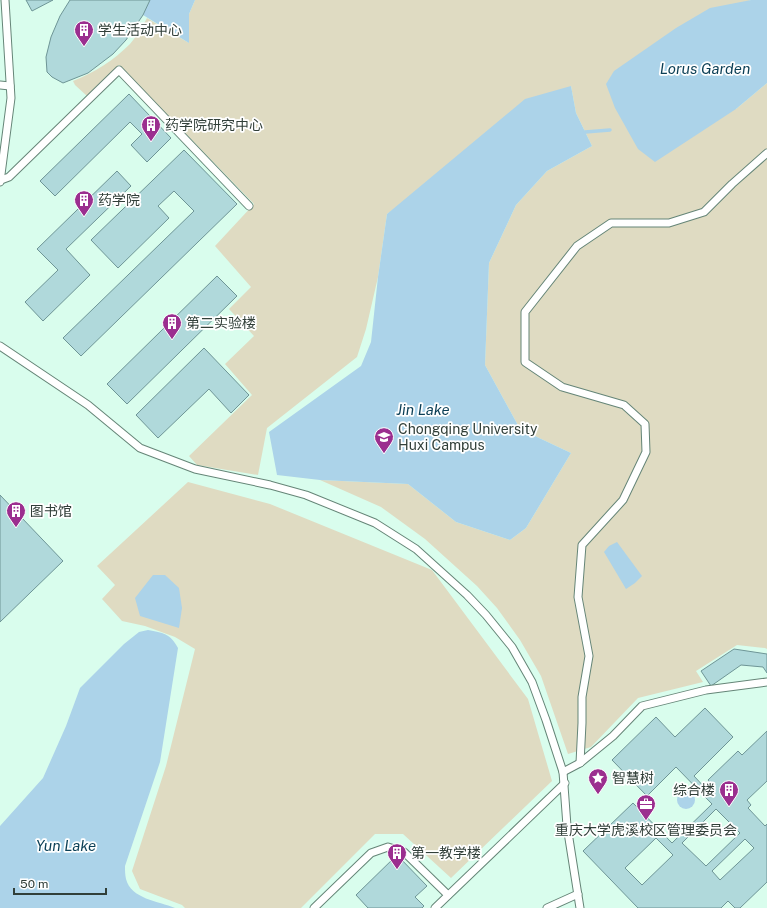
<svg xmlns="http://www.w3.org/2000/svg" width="767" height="908" font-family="'Public Sans','Noto Sans SC',sans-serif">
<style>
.green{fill:#dfdbc2}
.water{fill:#acd3e9}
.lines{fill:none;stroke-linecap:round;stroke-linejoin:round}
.stream{stroke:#acd3e9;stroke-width:3.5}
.building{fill:#b0d9db;stroke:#6e9596;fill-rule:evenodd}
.service-casing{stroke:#658577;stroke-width:9}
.service{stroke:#fff;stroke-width:7}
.labels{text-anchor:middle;stroke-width:3.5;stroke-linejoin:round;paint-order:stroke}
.poi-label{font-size:14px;fill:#313f39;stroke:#fff;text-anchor:start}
.water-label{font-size:15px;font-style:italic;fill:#0b3f56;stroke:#fff}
</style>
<rect width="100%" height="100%" fill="#d9fded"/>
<g class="green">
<path d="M195,0H751L746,2L736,109L767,83V649L765,648L737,645L696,671L703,682L638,698L591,747L568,754L541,676L520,640L497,608L477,586L425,539L381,507L320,480L408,484L456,522L510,540L526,528L571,453L520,429L485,365L489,263L516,205L547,171L592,146L576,113L571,86L387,214L378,277L366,329L357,357L267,428L258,475L197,465L189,456L252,395L225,364L254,336L229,309L251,287L215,246L254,204L119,65L87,96L75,85L73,81C94,73 114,60 130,44C137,36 142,27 147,18L189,43V14Z"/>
<path d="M188,482L270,504L432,570L528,699L552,781L451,878L403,834H375L301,908H185L182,905L140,889L132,871L166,766L195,649L175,637L145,626L122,621L102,599L115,585L97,566Z"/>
</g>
<g class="water">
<path d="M150,0H195L189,14V43L143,15Z"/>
<path d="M751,0H767V83L736,109L655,162L638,149L615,108L606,84L614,71L676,28L710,8Z"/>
<path d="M571,86L576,113L592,146L547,171L516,205L489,263L485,365L520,429L571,453L526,528L510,540L456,522L408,484L320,480L277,475L269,432L361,366L371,342L378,277L387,214L525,99Z"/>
<path d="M617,542L642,576L635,583L626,589L604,552L609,546Z"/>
<path d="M153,575H165L179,588L182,608L179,628L140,616L135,598Z"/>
<path d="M148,630C163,633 170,633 178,648L160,762L125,866C125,870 125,875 126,879C131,899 158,901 175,908H0V826L43,778L66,726L80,688L124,644L139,632Z"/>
<circle cx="686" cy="800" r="9"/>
</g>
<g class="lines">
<path class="stream" d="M585,132L610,130"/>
</g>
<g class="building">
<path d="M26,0H53L32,11Z"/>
<path d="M70,0H150L143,15L126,40L113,54L88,73L63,83L52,77L47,72L46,57L51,37L60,16Z"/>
<path d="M129,94L171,138L147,162L131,145L142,134L130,122L55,196L40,181Z"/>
<path d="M184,150L237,204L81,356L63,338L194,211L174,191L158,206L169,218L118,268L91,240Z"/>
<path d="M117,171L131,186L66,249L90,275L43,321L25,302L58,270L37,249Z"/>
<path d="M217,276L237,296L127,404L107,384Z"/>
<path d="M204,348L249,395L231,413L209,389L158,438L136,415Z"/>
<path d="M0,495L63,561L0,622Z"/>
<path d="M734,649L767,654V673L763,667L741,665L711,686L701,671Z"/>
<path d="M705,708L733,737L694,776L707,790L712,785L708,780L738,751L742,755L767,731V781L747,800L751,805L748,808L765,826L767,824V882L740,908H735L728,901L721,908H638L583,851L633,803L672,843L712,804L676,767L647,796L612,760L656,717L675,737ZM716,809L740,833L706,866L682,843ZM656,838L673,855L642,885L625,868ZM745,839L754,848L720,880L712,871Z"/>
<path d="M397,855L427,886L415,897L424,906L422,908H368L356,895Z"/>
</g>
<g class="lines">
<defs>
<g id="service">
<path d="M0,85L10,86"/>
<path d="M1,180L9,177L119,70L249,206"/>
<path d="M0,182L11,98L5,0"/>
<path d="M0,346L88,405L140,448L195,469L270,485L306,495L375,523L416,549L467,595L486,615L512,647L532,682L546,720L563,772L567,826L580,908"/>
<path d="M580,763L582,723V697L589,656L578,597L582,545L623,500L646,452L645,424L624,405L562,387L525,362V312L577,246L611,223H669L704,212L732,184L767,153"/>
<path d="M563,772L580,763L613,736L642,706L706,690L767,682"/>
<path d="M314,908L371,853L388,847L404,852L448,895"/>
<path d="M435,908L565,783"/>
<path d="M547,908L578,894"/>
</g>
</defs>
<use href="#service" class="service-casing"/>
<use href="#service" class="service"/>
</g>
<defs>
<symbol id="building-pin" viewBox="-11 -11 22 30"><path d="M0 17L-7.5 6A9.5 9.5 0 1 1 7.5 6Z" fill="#9b2e8f" stroke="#fff"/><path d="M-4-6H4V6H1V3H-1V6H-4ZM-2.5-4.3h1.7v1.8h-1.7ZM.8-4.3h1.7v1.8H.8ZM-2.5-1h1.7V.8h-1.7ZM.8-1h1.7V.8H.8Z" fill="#fff"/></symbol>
<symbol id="university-pin" viewBox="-11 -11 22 30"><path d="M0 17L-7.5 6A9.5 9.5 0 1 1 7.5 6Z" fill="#9b2e8f" stroke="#fff"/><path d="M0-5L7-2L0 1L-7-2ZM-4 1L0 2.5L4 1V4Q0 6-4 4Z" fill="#fff"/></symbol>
<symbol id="sight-pin" viewBox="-11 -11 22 30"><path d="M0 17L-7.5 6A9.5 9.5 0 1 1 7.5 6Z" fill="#9b2e8f" stroke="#fff"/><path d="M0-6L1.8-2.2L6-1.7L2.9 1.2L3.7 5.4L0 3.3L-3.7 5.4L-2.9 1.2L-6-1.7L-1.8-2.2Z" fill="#fff"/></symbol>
<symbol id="office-pin" viewBox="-11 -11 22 30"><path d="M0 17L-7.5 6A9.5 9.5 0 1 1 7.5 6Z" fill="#9b2e8f" stroke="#fff"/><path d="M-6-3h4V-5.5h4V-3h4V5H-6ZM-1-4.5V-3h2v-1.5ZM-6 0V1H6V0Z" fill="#fff"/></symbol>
</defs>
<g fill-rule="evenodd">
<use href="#building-pin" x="73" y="19" width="22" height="30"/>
<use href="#building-pin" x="140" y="114" width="22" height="30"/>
<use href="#building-pin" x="73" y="189" width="22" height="30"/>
<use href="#building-pin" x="161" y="312" width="22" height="30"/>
<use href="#university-pin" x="373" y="426" width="22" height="30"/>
<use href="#building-pin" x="5" y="500" width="22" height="30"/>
<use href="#sight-pin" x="587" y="767" width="22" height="30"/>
<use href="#building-pin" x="718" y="779" width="22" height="30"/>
<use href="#office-pin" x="635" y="793" width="22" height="30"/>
<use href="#building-pin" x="386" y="842" width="22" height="30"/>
</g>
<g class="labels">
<g class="poi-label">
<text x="98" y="35">学生活动中心</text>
<text x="165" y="130">药学院研究中心</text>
<text x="98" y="205">药学院</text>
<text x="186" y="328">第二实验楼</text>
<text x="398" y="434">Chongqing University<tspan x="398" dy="16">Huxi Campus</tspan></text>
<text x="30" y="516">图书馆</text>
<text x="612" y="783">智慧树</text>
<text x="715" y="795" text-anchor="end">综合楼</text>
<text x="646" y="835" text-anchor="middle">重庆大学虎溪校区管理委员会</text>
<text x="411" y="858">第一教学楼</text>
</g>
<g class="water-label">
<text x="705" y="74">Lorus Garden</text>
<text x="423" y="415">Jin Lake</text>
<text x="66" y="851">Yun Lake</text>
</g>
</g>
<path d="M14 888v6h92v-6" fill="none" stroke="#313f39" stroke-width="2"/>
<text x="20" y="888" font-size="12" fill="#313f39" stroke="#ffffff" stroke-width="3" paint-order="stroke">50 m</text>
</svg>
